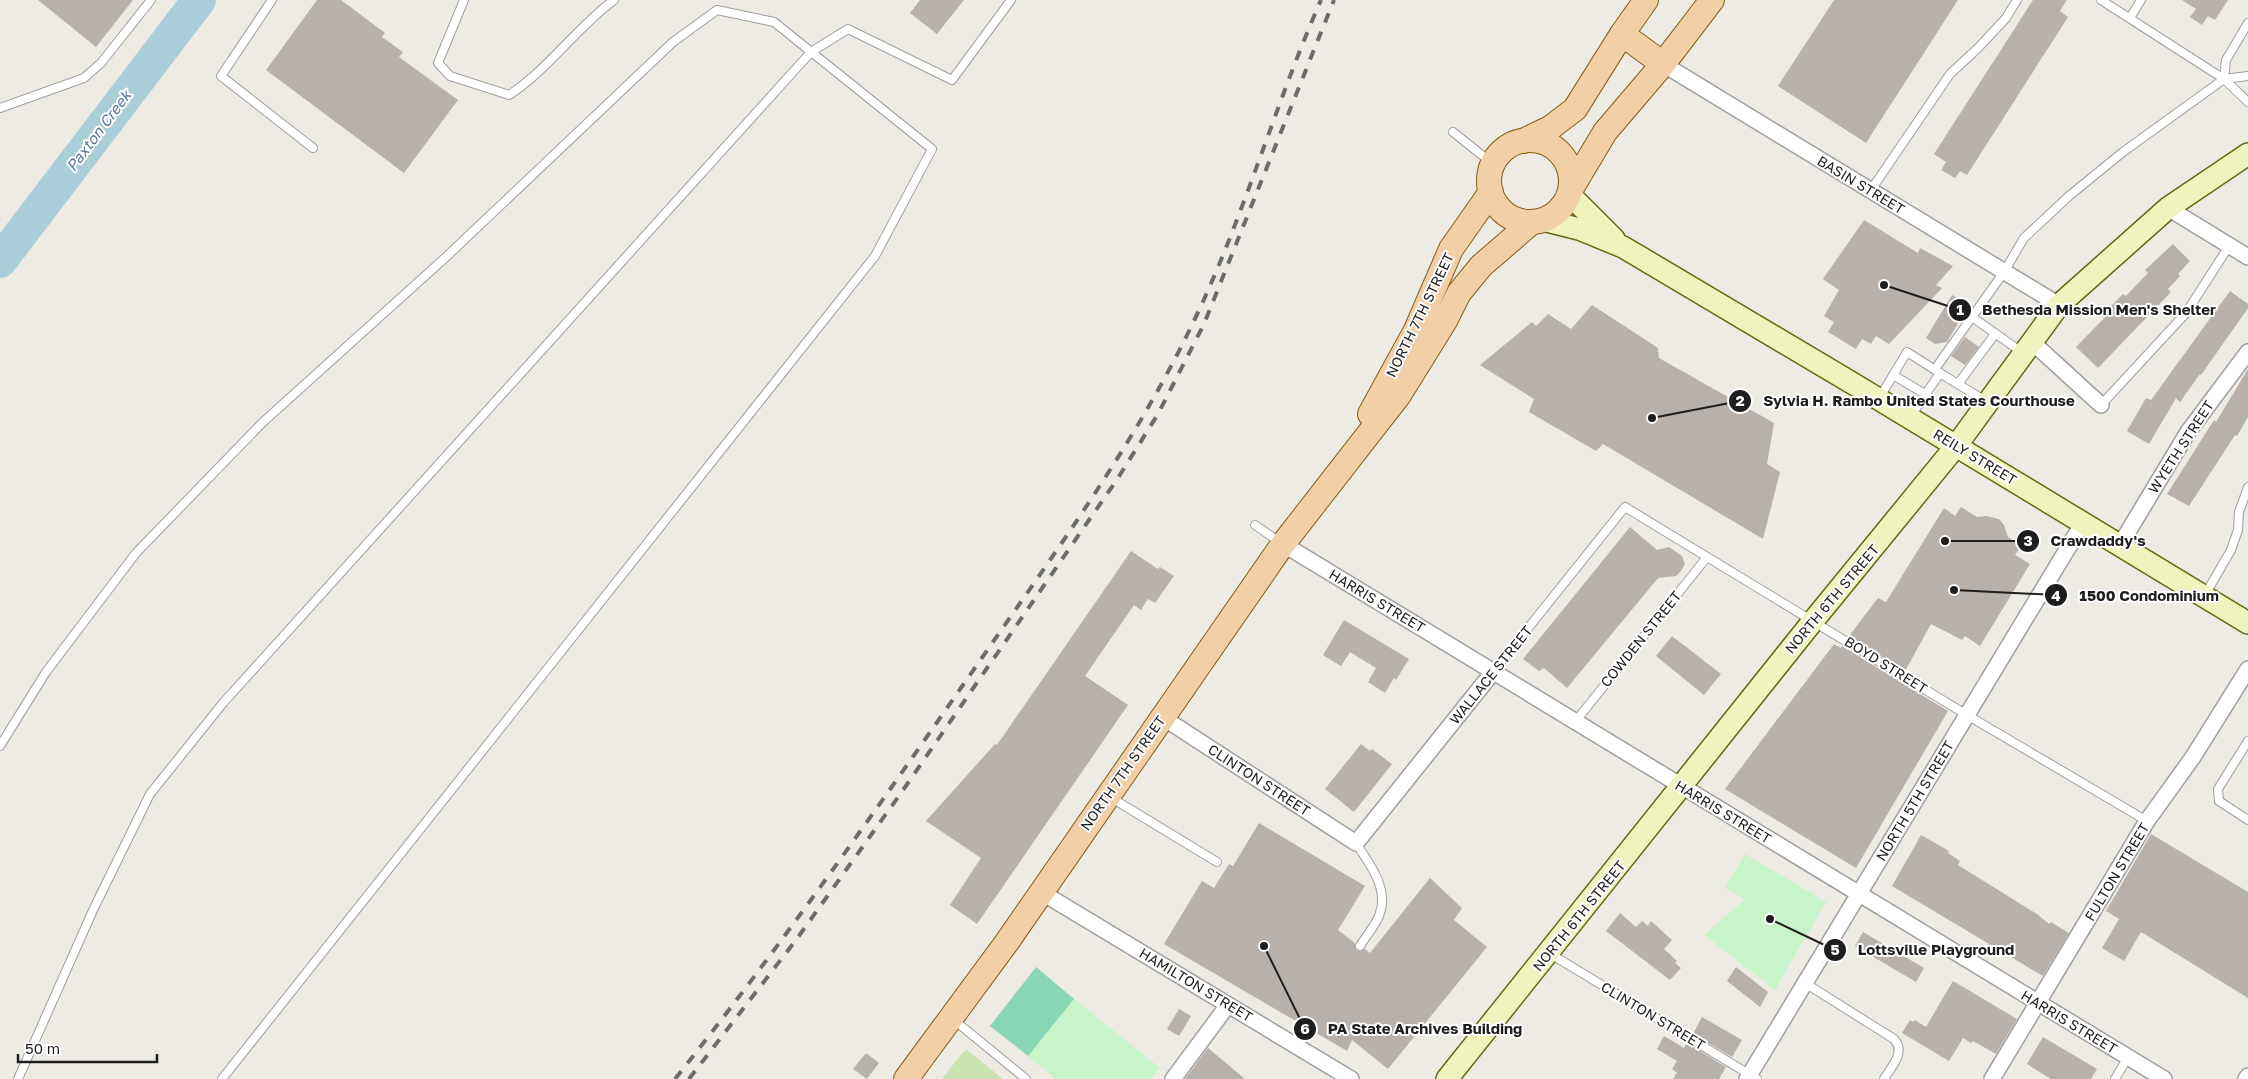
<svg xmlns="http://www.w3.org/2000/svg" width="2248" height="1079" font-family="'Golos Text',sans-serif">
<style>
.grass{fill:#cae3b0}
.park{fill:#c7f4c9}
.pitch{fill:#8bd5b7}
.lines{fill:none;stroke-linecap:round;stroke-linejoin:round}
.river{stroke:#aaced7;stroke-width:34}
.building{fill:#b7b0ab}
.lane-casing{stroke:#9f9f9f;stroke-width:10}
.street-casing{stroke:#9f9f9f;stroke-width:18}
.secondary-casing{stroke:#626a10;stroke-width:24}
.primary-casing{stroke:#885d10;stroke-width:26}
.lane{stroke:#fff;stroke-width:8}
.street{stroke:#fff;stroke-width:15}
.secondary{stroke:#f1f3bf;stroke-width:21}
.primary{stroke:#f2cfa6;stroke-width:24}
.rail{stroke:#6c6c6c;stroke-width:4;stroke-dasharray:10 10;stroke-linecap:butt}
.labels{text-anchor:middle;stroke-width:4;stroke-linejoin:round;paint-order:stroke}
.street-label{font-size:14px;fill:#1e1e1e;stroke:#fff}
.water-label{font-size:15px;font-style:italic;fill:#52799d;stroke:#fff}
.leader{fill:none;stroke:#1e1e1e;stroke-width:2}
.callout-dot{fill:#1e1e1e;stroke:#fff;stroke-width:2}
.mark-label{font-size:15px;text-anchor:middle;font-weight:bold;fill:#fff}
.callout-label{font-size:15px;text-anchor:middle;font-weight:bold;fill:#1e1e1e;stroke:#fff;stroke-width:4;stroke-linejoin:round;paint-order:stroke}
</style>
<rect width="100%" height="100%" fill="#eeebe5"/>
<path class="grass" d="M967,1050L1003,1079H942L962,1053Z"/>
<g class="park">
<path d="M1745,854L1826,902L1775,990L1704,935L1745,899L1725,888Z"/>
<path d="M1074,999L1160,1068L1151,1079H1055L1028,1056Z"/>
</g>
<path class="pitch" d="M1036,967L1074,999L1028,1056L990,1026Z"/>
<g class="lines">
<path class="river" d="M0,261L199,0"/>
</g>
<g class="building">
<path d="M38,0H133L96,47Z"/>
<path d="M317,0H341L385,33L382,37L403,52L399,57L458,100L404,173L266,70Z"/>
<path d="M920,0H964L937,34L910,13Z"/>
<path d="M1834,0H1958L1866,143L1778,86Z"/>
<path d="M2033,0H2067L2060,11L2068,17L1967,175L1960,171L1955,178L1941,170L1946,162L1934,154Z"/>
<path d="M2182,0H2228L2215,20L2208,16L2202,25L2190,17L2196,9Z"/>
<path d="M1864,220L1918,253L1920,248L1953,266L1936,285L1942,288L1889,344L1876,336L1871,344L1862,339L1856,349L1828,332L1834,322L1824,316L1839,290L1823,279Z"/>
<path d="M2173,244L2190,261L2178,274L2180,276L2168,289L2171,292L2098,368L2076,347L2113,309L2110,307L2123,294L2126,296L2148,273L2145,270Z"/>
<path d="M2230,291L2248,304V308L2201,375L2200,374L2180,402L2176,398L2149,444L2127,431L2146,398L2151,400Z"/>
<path d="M1952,295L1969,305L1947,342L1935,344L1926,338Z"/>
<path d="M1592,305L1658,348L1659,358L1774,423L1767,464L1780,472L1763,539L1603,444L1596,451L1529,412L1534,399L1480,365L1532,322L1536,326L1548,314L1571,329Z"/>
<path d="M1965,337L1979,347L1965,365L1951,356Z"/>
<path d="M2248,369V417L2237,436L2235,435L2189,506L2167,494L2214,420L2216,422Z"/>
<path d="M1961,507L1977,517L1986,516L1999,519L2004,525L2008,537L2021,546L2015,555L2030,564L1980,646L1965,636L1962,640L1931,624L1905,671L1849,636L1878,598L1886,602L1944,508L1955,516Z"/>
<path d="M1630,527L1657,550L1669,547L1682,556L1685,564L1681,571L1676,576L1658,578L1567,688L1544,668L1539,671L1523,659Z"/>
<path d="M1131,551L1158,569L1160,567L1174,576L1155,603L1148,599L1141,610L1134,605L1085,676L1128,705L977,924L950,905L981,858L926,821L995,744L997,745Z"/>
<path d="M1344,620L1409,659L1396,680L1394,678L1385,693L1368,682L1376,668L1350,652L1341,666L1323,655Z"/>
<path d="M1672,636L1721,674L1704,695L1656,656Z"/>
<path d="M1834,644L1841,648L1842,646L1948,711L1856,868L1725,789Z"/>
<path d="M1361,744L1370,751L1372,749L1392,764L1354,812L1325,789Z"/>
<path d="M1259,823L1365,886L1338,930L1355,943V948L1357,951L1365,949L1370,953L1430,878L1462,908L1454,920L1487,947L1388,1069L1352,1040L1347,1051L1164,944L1202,881L1214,888L1229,864L1233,866Z"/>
<path d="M2151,834L2248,892V998L2141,932L2124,961L2102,948L2119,919L2106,911Z"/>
<path d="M1921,835L1949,851L1948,853L1960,861L1958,865L2037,914L2049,924L2051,922L2069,933L2043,976L1892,886Z"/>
<path d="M1620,913L1636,927L1642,921L1648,926L1651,921L1672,940L1664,949L1677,961L1675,963L1681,968L1670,980L1606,931Z"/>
<path d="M1863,932L1924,968L1916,982L1855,946Z"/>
<path d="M1736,967L1768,992L1760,1007L1727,981Z"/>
<path d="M1953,981L2017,1019L1996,1054L1973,1041L1971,1043L1963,1038L1949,1061L1902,1033L1910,1020L1913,1022L1915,1020L1926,1027Z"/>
<path d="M1179,1009L1191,1016L1179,1036L1167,1029Z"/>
<path d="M1702,1017L1742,1040L1732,1057L1693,1034Z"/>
<path d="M1664,1036L1684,1048L1687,1043L1726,1067L1719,1079H1673L1677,1073L1672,1069L1677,1061L1657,1049Z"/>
<path d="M2043,1037L2097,1069L2091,1079H2051L2027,1064Z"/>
<path d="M1208,1048L1245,1079H1185Z"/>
<path d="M866,1053L879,1063L867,1079L853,1069Z"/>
</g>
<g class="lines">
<defs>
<g id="lane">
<path d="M272,0L221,76L313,148"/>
<path d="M464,0L438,63L450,76L509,95C549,69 576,28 614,0"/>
<path d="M2101,0L2224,79L2248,102"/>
<path d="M2130,18L2141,0"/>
<path d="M2224,79L2248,76"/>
<path d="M0,108L84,78L101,63L151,0"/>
<path d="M1453,132L1493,164"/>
<path d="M1871,190L1950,74L1978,48L2006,18L2017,0"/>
<path d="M2023,353L1972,317L2004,272L2024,238L2069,196L2123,152L2224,79L2226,60L2248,23"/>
<path d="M1935,369L1972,317"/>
<path d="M1940,373L1987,402"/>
<path d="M1893,375L1925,394"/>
<path d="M1958,384L1995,334"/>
<path d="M1880,397L1907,352L1940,373L1911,416"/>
<path d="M2101,405L2186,313L2229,246"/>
<path d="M1255,525L1281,543"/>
<path d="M2205,595L2231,550L2238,530L2239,512L2248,487"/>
<path d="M1493,672L1625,507L1967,715L2147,821"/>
<path d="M1575,722L1707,557"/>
<path d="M2248,741L2218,789L2219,801L2248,820"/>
<path d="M0,746L46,672L136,553L262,423L446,257L673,42L717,10L774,22L932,149L875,256L222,1079"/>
<path d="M1110,797L1217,862"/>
<path d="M1356,843C1370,865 1390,889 1379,916C1375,926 1366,936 1360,946"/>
<path d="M1549,953L1757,1079"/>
<path d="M1805,983L1894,1039C1906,1052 1892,1066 1884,1079"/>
<path d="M954,1020L1026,1079"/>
<path d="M18,1079L94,908L150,794L223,703L811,52L848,29L952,80L1011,0"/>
<path d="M2115,1079L2128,1057"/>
</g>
<g id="street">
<path d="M1663,64L2059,305"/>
<path d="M2168,208L2248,257"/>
<path d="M2032,342L2101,405"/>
<path d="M1283,544L2164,1079"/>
<path d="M2120,545L2188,432L2248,352"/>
<path d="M1162,717L1356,843L1493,672"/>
<path d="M1041,892L1351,1079"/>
<path d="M1173,1079L1228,1005"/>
<path d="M1747,1079L2083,523"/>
<path d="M1992,1079L2147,821L2193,757L2248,669"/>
<path d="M2246,1079L2248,1076"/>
</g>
<g id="secondary">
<path d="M1569,194L1614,239"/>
<path d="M1543,220L1579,229L1623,247L1852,383L2248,623"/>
<path d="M1447,1079L1813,621L1956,446L2059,305L2168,208L2248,154"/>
</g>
<g id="primary">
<path d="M1622,34L1663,64"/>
<circle cx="1530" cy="181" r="41"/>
<path d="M1523,141L1550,128L1575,109L1622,34L1646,0"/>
<path d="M1571,189L1605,132L1663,64L1712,0"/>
<path d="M1370,414L1416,330L1451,249L1491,192"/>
<path d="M906,1079L1007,942L1283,544L1399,395L1445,321L1459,293L1481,266L1532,222"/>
</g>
</defs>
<use href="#lane" class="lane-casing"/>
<use href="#street" class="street-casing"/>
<use href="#secondary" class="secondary-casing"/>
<use href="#primary" class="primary-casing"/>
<use href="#lane" class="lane"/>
<use href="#street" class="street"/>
<use href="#secondary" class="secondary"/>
<use href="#primary" class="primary"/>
<g class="rail">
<path d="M675,1079C785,941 885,797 986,652C1059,547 1136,441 1192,325C1243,220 1274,107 1321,0"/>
<path d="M689,1079L796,940L901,793L1118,478L1158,414L1204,324L1334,0"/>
</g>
</g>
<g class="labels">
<g class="street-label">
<text transform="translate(1861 185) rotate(31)" y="5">BASIN STREET</text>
<text transform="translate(1420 315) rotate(-64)" y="5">NORTH 7TH STREET</text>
<text transform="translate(2181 447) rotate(-57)" y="5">WYETH STREET</text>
<text transform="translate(1975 457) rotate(31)" y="5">REILY STREET</text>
<text transform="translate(1832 599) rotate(-50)" y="5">NORTH 6TH STREET</text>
<text transform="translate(1377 601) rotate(31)" y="5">HARRIS STREET</text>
<text transform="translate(1641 639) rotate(-51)" y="5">COWDEN STREET</text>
<text transform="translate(1886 665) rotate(32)" y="5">BOYD STREET</text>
<text transform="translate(1491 675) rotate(-51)" y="5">WALLACE STREET</text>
<text transform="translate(1123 773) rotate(-55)" y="5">NORTH 7TH STREET</text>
<text transform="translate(1259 780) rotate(33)" y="5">CLINTON STREET</text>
<text transform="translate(1915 801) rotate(-59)" y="5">NORTH 5TH STREET</text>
<text transform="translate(1723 812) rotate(31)" y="5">HARRIS STREET</text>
<text transform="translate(2117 872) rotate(-59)" y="5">FULTON STREET</text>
<text transform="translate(1579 916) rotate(-51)" y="5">NORTH 6TH STREET</text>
<text transform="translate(1196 985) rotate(31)" y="5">HAMILTON STREET</text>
<text transform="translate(1653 1016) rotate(31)" y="5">CLINTON STREET</text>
<text transform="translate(2069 1022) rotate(31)" y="5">HARRIS STREET</text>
</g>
<g class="water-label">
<text transform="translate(99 131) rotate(-53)" y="5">Paxton Creek</text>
</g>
</g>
<path class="leader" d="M1884 285L1960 310M1652 418L1740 401M1945 541L2028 541M1954 590L2056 595M1770 919L1835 950M1264 946L1305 1029"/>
<g class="callout-dot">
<circle cx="1884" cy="285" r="5"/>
<circle cx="1652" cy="418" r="5"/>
<circle cx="1945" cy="541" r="5"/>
<circle cx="1954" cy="590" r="5"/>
<circle cx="1770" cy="919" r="5"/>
<circle cx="1264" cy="946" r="5"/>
<circle cx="1960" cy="310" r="12"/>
<circle cx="1740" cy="401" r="12"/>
<circle cx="2028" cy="541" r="12"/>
<circle cx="2056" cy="595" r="12"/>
<circle cx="1835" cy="950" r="12"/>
<circle cx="1305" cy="1029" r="12"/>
</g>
<g class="mark-label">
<text x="1960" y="315">1</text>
<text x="1740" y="406">2</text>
<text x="2028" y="546">3</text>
<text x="2056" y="601">4</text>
<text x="1835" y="955">5</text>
<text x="1305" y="1034">6</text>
</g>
<g class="callout-label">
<text x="2099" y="315">Bethesda Mission Men's Shelter</text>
<text x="1919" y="406">Sylvia H. Rambo United States Courthouse</text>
<text x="2098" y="546">Crawdaddy's</text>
<text x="2149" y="601">1500 Condominium</text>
<text x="1936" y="955">Lottsville Playground</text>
<text x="1425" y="1034">PA State Archives Building</text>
</g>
<path d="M18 1054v8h139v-8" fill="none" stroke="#1e1e1e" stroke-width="2.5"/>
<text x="25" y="1054" font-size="15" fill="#1e1e1e" stroke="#ffffff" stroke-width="4" paint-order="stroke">50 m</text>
</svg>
